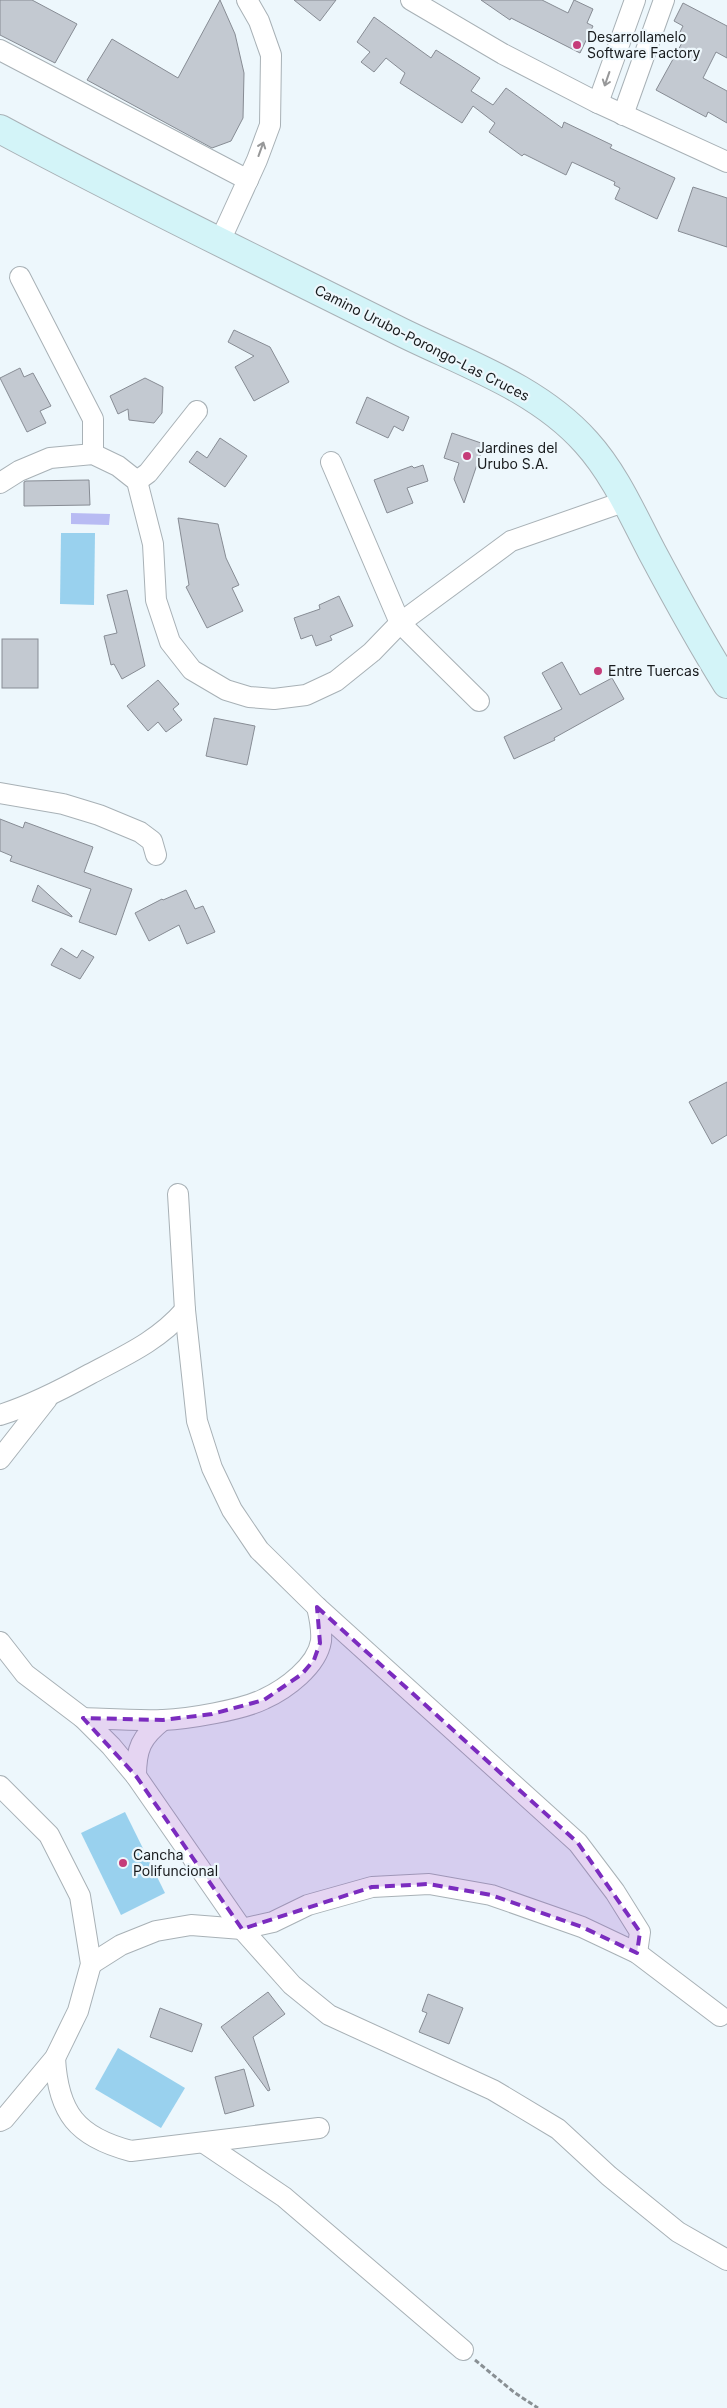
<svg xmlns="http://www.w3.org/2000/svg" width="727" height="2408" font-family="Inter,sans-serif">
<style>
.green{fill:#99d1ee}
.water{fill:#b8bbf3}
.building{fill:#c3c9d1;stroke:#878c94}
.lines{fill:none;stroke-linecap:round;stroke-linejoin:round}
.minor-casing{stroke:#a8b1b6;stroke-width:22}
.secondary-casing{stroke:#a8b1b6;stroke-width:30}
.path{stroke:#899094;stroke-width:3;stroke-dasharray:5 2.5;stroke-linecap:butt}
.minor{stroke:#fff;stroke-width:20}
.secondary{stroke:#d3f4f8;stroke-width:28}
.oneway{stroke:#979899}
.marked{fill:#7b2cbf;fill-opacity:0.2;stroke:#7b2cbf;stroke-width:4;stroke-dasharray:10 6;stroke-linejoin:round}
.poi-dot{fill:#c53c79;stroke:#edf7fc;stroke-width:2}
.labels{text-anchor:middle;stroke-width:4.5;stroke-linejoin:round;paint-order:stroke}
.poi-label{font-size:14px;fill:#181b1d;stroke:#edf7fc;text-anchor:start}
.street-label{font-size:14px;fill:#181b1d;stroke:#edf7fc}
</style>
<rect width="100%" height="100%" fill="#edf7fc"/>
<g class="green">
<path d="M61,533H95L94,605L60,604Z"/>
<path d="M125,1812L165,1893L121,1915L81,1833Z"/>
<path d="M118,2048L185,2088L161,2128L95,2089Z"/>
</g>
<path class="water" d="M71,513L110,514L109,525L71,524Z"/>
<g class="building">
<path d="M0,0H32L77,24L55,63L0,35Z"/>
<path d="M220,0L235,34L244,73L243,118L231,141L212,148L87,80L112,39L178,78Z"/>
<path d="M294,0H336L320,21Z"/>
<path d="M481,0H542L568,13L574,0L593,9L587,23L593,26L580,53L511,18L510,20Z"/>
<path d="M683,3L727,26V58L716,52L703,78L727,91V123L708,112L706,117L656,90L683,41L677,38L683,26L674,21Z"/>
<path d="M374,17L431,58L436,50L480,78L471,91L493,105L506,88L562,128L564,122L612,145L610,148L675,178L657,219L615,199L620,188L614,185L615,182L572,162L566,175L524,154L522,156L489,132L495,123L473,106L462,123L400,83L405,73L386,58L374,72L361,62L370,52L357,42Z"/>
<path d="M693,187L727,198V247L678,231Z"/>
<path d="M234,330L270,347L289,382L254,401L235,367L254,356L228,342Z"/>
<path d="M20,368L24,377L33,373L51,406L40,411L46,423L27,432L0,378Z"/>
<path d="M145,378L163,387L162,413L154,423L129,420L128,409L118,414L110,396Z"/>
<path d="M367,397L409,417L403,431L394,426L388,438L356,423Z"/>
<path d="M452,433L484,444L464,503L454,479L459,463L444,458Z"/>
<path d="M220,438L247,456L225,487L189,462L197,451L207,458Z"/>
<path d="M423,465L428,481L407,488L413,503L387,513L374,480L412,466L414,468Z"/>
<path d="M89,480L90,505L24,506V482L26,481Z"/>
<path d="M178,518L218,524L226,558L239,585L232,588L243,611L207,628L186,587L189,585Z"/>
<path d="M127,590L145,666L122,679L114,664L111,665L104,636L117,633L107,595Z"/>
<path d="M339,596L353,626L330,636L332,640L316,646L312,635L301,639L294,618L320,609L319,605Z"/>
<rect x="2" y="639" width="36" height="49"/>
<path d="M562,662L580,695L612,678L624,699L554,738L555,740L514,759L504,737L562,709L542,673Z"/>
<path d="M158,680L179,704L173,709L182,720L166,732L158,722L148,731L127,706Z"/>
<path d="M214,718L255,726L247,765L206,756Z"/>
<path d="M0,819L23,828L25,822L93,847L84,872L132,889L116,935L79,922L91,889L10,861L12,856L0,851Z"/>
<path d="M38,885L72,916V917L32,901Z"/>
<path d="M186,890L195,909L203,906L215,932L187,944L179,925L149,941L135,913L162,899L163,900Z"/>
<path d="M61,948L77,958L82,950L94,957L80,979L51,965Z"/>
<path d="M727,1082V1135L712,1144L689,1102Z"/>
<path d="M268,1992L285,2014L253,2037L270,2090L268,2091L221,2027Z"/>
<path d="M428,1994L463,2008L449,2044L419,2032L427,2013L422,2011Z"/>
<path d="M160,2008L202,2024L192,2052L150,2037Z"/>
<path d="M244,2069L254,2106L225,2114L215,2077Z"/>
</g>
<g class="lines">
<defs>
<g id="minor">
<path d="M411,0L503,54L598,103L727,162"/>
<path d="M0,50L248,180"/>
<path d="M598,103L635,0"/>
<path d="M623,115L664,0"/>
<path d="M220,241L257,160L270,125L271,55L259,21L247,0"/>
<path d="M20,277L93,419V454"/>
<path d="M331,462L400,623L479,701"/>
<path d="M137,481L148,473L197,411"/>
<path d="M0,483L19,471L50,458L93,454L118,466L137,481L153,544L156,600L170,642L192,670L226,690L249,697L274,699L306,695L336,681L372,652L400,623L511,541L626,501"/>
<path d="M0,793L63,804L99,815L140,832L152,841L156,855"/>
<path d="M178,1194L185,1310L197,1421L212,1468L232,1510L259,1550L317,1607L578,1843L615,1892L640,1932L637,1953"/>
<path d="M0,1415C32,1405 61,1390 90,1374C126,1355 158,1341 185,1310"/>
<path d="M0,1459L47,1399"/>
<path d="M0,1642L25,1674L83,1718L111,1746L136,1776L242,1929L292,1985L329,2015L493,2090L558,2129L609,2176L678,2232L727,2260"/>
<path d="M83,1718C109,1719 137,1721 163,1720C188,1719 242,1710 264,1699C286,1689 317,1666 321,1641C322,1629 320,1619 317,1607"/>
<path d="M136,1776C136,1749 141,1737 163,1720"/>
<path d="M0,1786L49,1835L80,1896L91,1964L78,2011L55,2058L4,2119L0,2121"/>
<path d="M91,1964L121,1945L156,1931L191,1925L242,1929L273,1922L308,1905L372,1887L429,1884L491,1895L582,1927L637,1953L720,2016"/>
<path d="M55,2058C58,2113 77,2137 131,2151L319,2128"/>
<path d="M204,2143L284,2197L463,2350"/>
</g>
<path id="secondary" d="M0,129C130,199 263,263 395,329C460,362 536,386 586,442C615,474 632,514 652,552C676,597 700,641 727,684"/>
</defs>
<use href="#minor" class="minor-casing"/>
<use href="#secondary" class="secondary-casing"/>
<path class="path" d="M475,2360L515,2393L538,2408"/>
<use href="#minor" class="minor"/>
<use href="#secondary" class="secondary"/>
</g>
<defs><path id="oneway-shaft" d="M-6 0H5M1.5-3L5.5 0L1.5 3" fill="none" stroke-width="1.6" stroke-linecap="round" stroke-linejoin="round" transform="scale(1.25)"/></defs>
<g class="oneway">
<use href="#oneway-shaft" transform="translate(607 79) rotate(109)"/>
<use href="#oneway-shaft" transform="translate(261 149) rotate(-70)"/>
</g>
<path class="marked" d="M317,1607L578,1843L640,1932L637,1953L582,1927L491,1895L429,1884L372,1887L242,1929L136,1776L83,1718L163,1720L212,1714L264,1700L302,1674L314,1660L320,1643Z"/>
<g class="poi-dot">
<circle cx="577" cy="45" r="5"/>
<circle cx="467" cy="456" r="5"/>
<circle cx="598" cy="671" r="5"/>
<circle cx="123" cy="1863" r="5"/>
</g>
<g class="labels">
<g class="poi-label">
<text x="587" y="42">Desarrollamelo<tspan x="587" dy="16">Software Factory</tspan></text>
<text x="477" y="453">Jardines del<tspan x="477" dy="16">Urubo S.A.</tspan></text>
<text x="608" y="676">Entre Tuercas</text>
<text x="133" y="1860">Cancha<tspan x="133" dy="16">Polifuncional</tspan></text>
</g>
<g class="street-label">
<text transform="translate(422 343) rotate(27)" y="5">Camino Urubo-Porongo-Las Cruces</text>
</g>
</g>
</svg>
